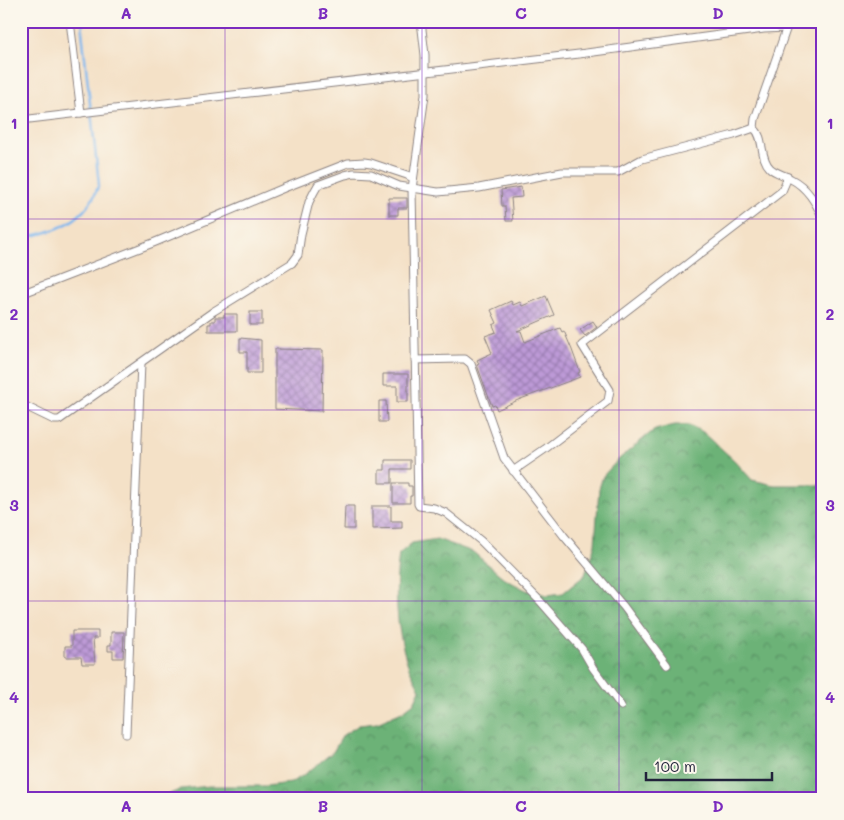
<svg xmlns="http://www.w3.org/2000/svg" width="844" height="820" font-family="Mali,sans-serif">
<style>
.forest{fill:url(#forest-crowns);stroke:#476a59}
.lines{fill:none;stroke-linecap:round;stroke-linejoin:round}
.stream{stroke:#7eb7ee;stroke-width:2.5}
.building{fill:url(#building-cross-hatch)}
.minor-casing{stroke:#8b8281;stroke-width:9}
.minor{stroke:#fff;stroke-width:7}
.grid{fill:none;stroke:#7b2cbf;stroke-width:1;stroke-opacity:0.55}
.neatline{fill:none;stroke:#7b2cbf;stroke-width:2}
.grid-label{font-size:16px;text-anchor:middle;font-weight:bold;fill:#7b2cbf}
</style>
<defs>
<pattern id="forest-crowns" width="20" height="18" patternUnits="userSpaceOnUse" patternTransform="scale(1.25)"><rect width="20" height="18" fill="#6cb277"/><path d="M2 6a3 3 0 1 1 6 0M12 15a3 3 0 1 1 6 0" fill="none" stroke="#589063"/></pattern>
<pattern id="building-cross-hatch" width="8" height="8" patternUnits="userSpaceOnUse" patternTransform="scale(1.25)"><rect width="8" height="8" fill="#bd9ad7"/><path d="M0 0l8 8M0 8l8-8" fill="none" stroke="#997db0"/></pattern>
</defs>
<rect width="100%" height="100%" fill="#fbf7ec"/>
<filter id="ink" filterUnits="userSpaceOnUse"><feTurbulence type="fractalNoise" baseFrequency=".02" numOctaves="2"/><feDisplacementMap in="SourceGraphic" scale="10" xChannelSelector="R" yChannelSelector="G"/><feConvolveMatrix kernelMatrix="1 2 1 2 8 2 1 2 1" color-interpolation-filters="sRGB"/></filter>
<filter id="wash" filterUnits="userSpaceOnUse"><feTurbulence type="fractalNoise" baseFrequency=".0096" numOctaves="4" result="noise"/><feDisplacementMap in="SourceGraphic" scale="20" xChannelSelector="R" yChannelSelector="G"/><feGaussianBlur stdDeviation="1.12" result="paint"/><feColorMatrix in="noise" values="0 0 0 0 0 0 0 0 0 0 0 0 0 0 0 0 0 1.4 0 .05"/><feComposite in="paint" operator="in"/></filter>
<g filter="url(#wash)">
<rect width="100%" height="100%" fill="#f4e1c7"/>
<path class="forest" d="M675,425H689L703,432L735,461L752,480L774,485H823V799H159L181,789L210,786H266L290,783L304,775L333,752L343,735L359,725L377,723L402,712L414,703L420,690C416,681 410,672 407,662C396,628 394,589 399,554L412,543L437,539L473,552L505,579L526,590L547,595L563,593L585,575L595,544L599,489L603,476L619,459L654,430Z"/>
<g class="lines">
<path class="stream" d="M21,238C57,232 87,221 99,184L82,31L83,21"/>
</g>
<g id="blocks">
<g class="building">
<path d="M521,187L522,197L511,198L513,221H506L505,206H502L501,190Z"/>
<path d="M389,198H407V208H398V215H389Z"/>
<path d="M546,296L554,315L517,331H521L525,342L560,328L562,332L564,331L572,350L580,372L578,373L580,377L518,400L497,410L495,405L492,406L477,365L479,364L477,360L492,353L485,336L496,332L493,325L497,323L491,310L511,301L513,305L520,302L522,306Z"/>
<rect x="250" y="312" width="12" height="13"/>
<path d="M224,314H237V331H208V324H211V321H215V317H224Z"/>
<path d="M593,321L597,327L585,336L580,330Z"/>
<path d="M240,338L261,340V373H247V352H240Z"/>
<path d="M275,349L323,350L322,411L275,409Z"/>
<path d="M383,374H408V402H397V386H383Z"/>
<path d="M379,401H386L387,422H379Z"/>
<path d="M385,460H410V469H392V483H379V470H385Z"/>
<path d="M393,483H408V486H412V496H410V503H393Z"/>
<path d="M345,506H354V529H344Z"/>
<path d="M372,506H391V521H402V528L372,529Z"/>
<path d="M72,631H98V638H93L95,664H82L81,657H65V646H72Z"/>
<path d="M111,632H124L123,658H113V651H108V645H111Z"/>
</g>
</g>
</g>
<g filter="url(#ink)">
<use href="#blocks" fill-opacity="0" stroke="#8b8281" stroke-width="1"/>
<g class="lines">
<defs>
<g id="minor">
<path d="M70,21L81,113"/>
<path d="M421,21L425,55V95L412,189L418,504L419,506L434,508L446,513L481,541L540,601L582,649L593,668L621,706"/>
<path d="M789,21L755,119L754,128C765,138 759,157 770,168C775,173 785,175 791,179C807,187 816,203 823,218"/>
<path d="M21,120L579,54L764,29L786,28"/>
<path d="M21,294L153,243L284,188L348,163L364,162L371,163L407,175L413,178"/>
<path d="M415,360L460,359H465L471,364L504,458L564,536L624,607L667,665"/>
<path d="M21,404L54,420H59L214,311L292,263L298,255L301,234L309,202L314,192L318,185L345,175L354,173L371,174L399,186L438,192L479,188L562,172H618L642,159L734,135L754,128"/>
<path d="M513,471L545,449L608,401L610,390L582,345L782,191L788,177"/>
<path d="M126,734L141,363"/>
</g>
</defs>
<use href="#minor" class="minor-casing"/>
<use href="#minor" class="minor"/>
</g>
</g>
<path class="grid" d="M225,21V799M422,21V799M619,21V799M21,219H823M21,410H823M21,601H823"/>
<rect width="844" height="820" fill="none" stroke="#fbf7ec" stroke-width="55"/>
<path d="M646 772v8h126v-8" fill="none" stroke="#22223b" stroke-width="2.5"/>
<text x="654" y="772" font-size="15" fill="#22223b" stroke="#fbf7ec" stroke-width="4" paint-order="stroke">100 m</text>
<rect x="28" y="28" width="788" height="764" class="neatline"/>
<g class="grid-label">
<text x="126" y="19">A</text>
<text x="323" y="19">B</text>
<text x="521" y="19">C</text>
<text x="718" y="19">D</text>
<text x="14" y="129">1</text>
<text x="830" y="129">1</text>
<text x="14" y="320">2</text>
<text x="830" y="320">2</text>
<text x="14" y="511">3</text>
<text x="830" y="511">3</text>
<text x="14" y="703">4</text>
<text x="830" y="703">4</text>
<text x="126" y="812">A</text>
<text x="323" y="812">B</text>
<text x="521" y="812">C</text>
<text x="718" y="812">D</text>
</g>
</svg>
